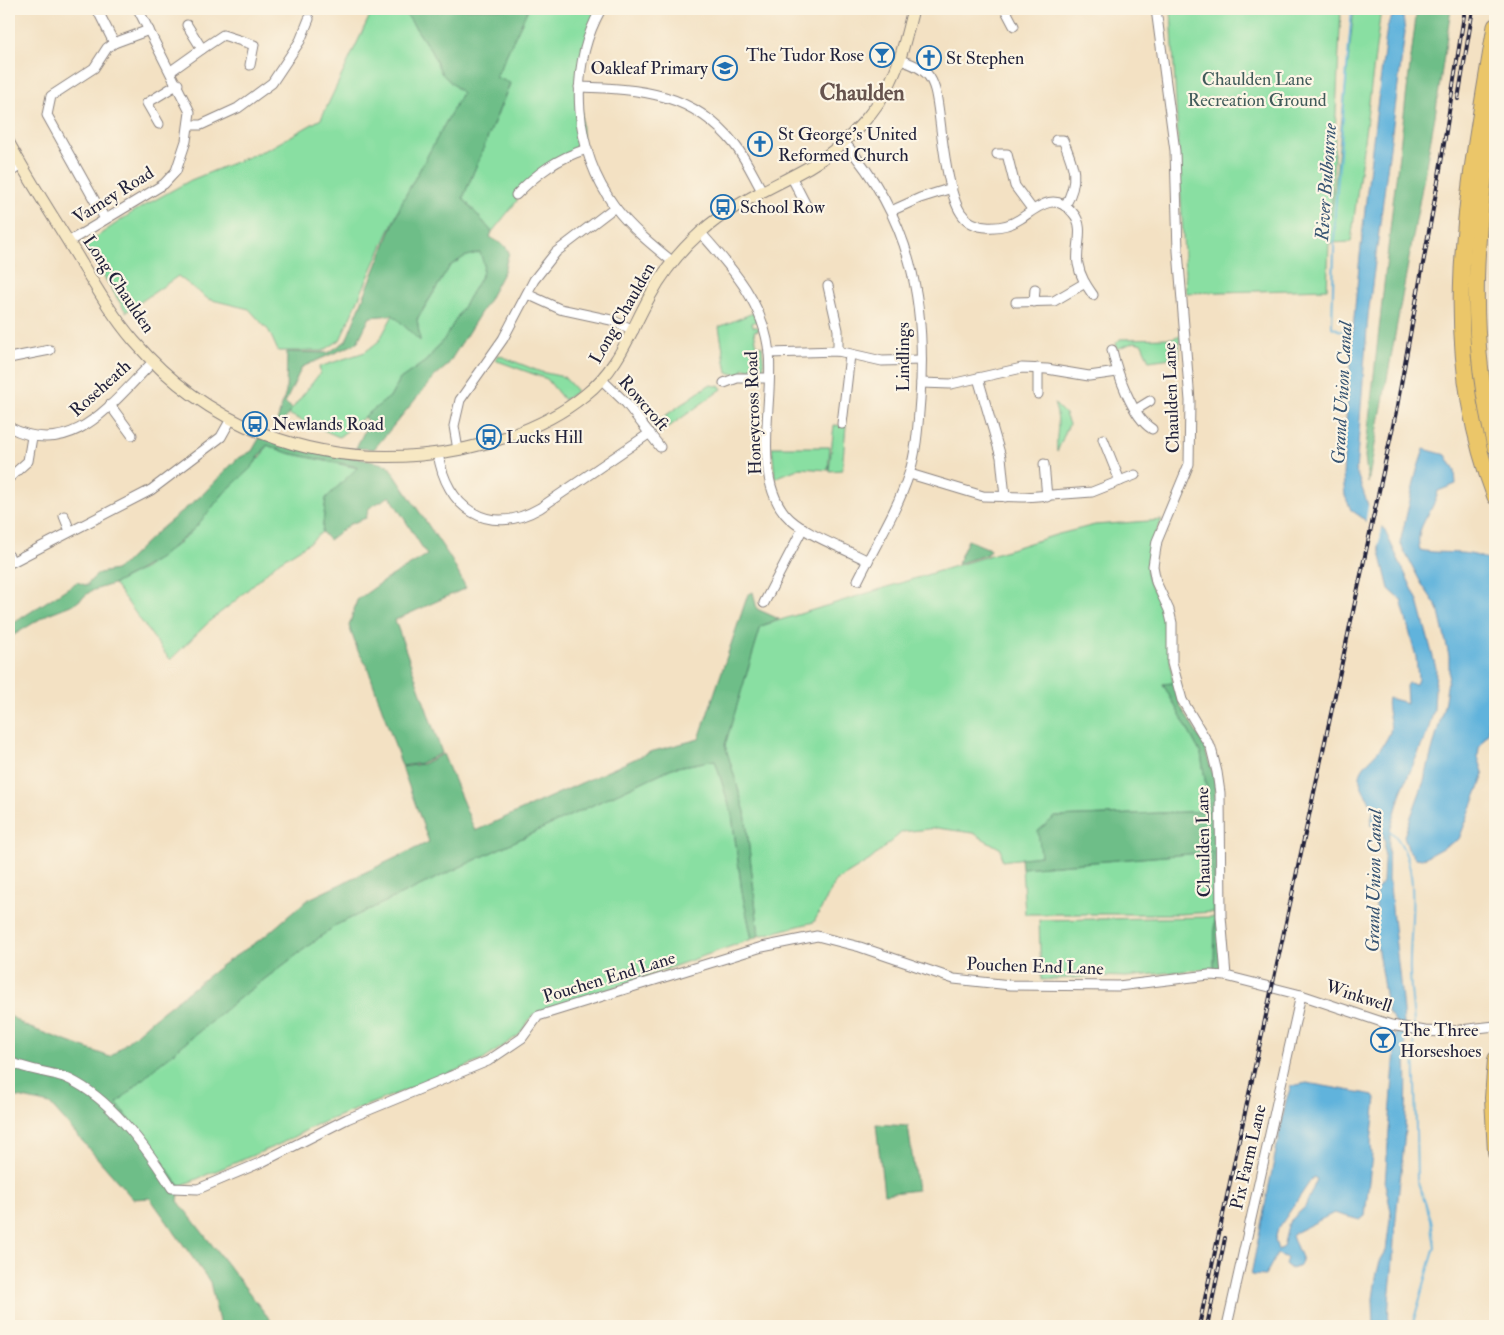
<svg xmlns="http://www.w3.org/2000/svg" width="1504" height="1335" font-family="'IM FELL Double Pica',serif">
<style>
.green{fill:#89dfa2;stroke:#56806e}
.forest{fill:#6ebe88;stroke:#487062}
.water{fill:#61b3dc;stroke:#426a8c;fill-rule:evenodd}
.pier{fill:#f3e1c3}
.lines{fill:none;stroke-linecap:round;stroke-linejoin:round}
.stream{stroke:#61b3dc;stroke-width:2}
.street-casing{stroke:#8a827f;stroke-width:11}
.secondary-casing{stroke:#8a827f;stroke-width:13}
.primary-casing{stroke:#8a827f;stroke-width:16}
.highway-casing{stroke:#8a827f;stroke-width:17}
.street{stroke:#fff;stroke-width:9}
.secondary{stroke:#f7e8c3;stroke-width:11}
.primary{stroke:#ebc669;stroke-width:14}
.highway{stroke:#ebc669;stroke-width:15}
.rail-casing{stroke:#22223b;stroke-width:4}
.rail{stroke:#fcf5e5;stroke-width:2;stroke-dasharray:5.5;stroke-linecap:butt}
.labels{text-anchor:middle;stroke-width:4.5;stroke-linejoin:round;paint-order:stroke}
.poi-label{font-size:18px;fill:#22223b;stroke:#fcf5e5;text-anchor:start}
.park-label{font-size:18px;fill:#415b5a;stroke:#fcf5e5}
.street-label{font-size:18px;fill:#22223b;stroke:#fcf5e5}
.water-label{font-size:19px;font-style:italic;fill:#385573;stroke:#fcf5e5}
.district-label{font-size:22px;font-weight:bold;fill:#67544e;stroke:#fcf5e5}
</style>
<rect width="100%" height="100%" fill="#fcf5e5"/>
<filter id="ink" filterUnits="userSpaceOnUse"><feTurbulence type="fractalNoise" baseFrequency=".02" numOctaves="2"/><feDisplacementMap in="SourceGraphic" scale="10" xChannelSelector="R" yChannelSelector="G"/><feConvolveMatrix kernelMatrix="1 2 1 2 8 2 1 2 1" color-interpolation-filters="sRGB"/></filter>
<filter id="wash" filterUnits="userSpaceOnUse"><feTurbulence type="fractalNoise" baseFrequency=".0096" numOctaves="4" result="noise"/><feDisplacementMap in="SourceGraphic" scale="20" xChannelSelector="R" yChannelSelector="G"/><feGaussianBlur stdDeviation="1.12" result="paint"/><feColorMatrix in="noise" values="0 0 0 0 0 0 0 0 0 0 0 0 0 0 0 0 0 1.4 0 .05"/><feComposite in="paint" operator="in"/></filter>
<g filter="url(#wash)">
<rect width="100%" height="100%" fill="#f3e1c3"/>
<g class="green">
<path d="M373,9H399L409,18L431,51L442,74L462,93L403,200L340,340L323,351H278L269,331L249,309L208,299L178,276L126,312L83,243L86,244L133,212L191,180L270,148L321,119Z"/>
<path d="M528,9H598L580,60L582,140L579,148L516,193L517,201L492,232L463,198L510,84L496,77Z"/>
<path d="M1171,9H1341L1331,217L1354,9H1381L1351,242L1329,243L1327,289L1186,293Z"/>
<path d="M481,252L484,265L482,275L445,338L426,361L400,379L391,396L339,437L288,414L320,373L319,367L365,352L379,341L393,315L420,340L417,320L450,266L464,257Z"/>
<path d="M753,313L757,321L752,323L753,327H758L759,330L754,331L757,346H762L764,370L759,375L750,374V369L743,368V374L727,373L719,327Z"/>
<path d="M1180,335L1179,357L1149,361L1142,344L1135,342L1117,349L1116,343L1120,339L1173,338Z"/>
<path d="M498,355L541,372L564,377L577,391L564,400L547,379L495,360Z"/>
<path d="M709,385L720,386L722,389L659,434L652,425Z"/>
<path d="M1054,403L1065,414L1069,424L1057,452C1055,430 1062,427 1054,403Z"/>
<path d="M834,425L846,426L842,470L829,471Z"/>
<path d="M267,445L288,453L358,468L326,498L322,532L309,543L277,563L234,602L212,619L170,660L114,584L145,568L179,543L195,528L224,493L261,457Z"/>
<path d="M772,447H830L828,470L800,468L775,478Z"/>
<path d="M1162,520C1153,539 1140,565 1151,586C1157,597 1164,605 1166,617C1170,639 1169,661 1173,683L1163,684L1201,754L1210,811L1055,817L1041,856L1002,861L1001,849L973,833L937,828L902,832L870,860L836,881L814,922L759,936L745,812L725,745L761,626L1059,534L1095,525Z"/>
<path d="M715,760L732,815L742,892L752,939L532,1016L519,1035L483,1060L316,1125L280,1144L180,1186L116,1103L155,1068L237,1000L336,925L672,768Z"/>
<path d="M1212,852L1213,912L1180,914H1025L1022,868Z"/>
<path d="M1215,917L1214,968L1126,977L1099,976L1041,980L1039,920Z"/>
</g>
<g class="forest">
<path d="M399,9H528L496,77L510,83L463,198L492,232L490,237L505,246L509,252L504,271L488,301L447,366L435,376L374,449L356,448L368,424L365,416L391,396L400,379L426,361L445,338L482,275L484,265L480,252L464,257L450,266L417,319L420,341L393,315L370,317L357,343L302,367L285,403L292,408L281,426L276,425L286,392L287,352L328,353L346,341L403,200L462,93L442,74L431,51L409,18Z"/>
<path d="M1417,9H1451L1435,116L1368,483L1365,456L1393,203Z"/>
<path d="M260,437L388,465L451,559L466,588L395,620L442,753L421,763L402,766L367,666L358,651L349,626L357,600L385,580L427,555L390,496L369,508L366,518L350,524L329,540L322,532L326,498L358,467L288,453L267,445L252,467L224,493L195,528L160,558L116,583L91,591L76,603L48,614L9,638V626L77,582L88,586V583L99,573L115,570L124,564L157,532L202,495L237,459L252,451Z"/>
<path d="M968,540L990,549L988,554L957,564Z"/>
<path d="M753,592L757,609L779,619L761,626L725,745L745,812L759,936L752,939L742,892L732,815L715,760L672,768L336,925L237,1000L155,1068L117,1103L180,1186L178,1201L275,1326H220L210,1282L150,1198L133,1199L50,1104L9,1095V1015L25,1026L110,1057L152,1020L222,965L264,937L307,900L429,842L402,767L423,764L443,754L475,831L650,752L699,739L748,594Z"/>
<path d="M1173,683L1181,707L1203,743L1215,781L1221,969L1214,968L1215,917L1213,912L1212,852L1022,868L1021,858L1041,856L1038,831L1055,817L1210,811L1201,754L1163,684Z"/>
<path d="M876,1124L908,1126L917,1190L884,1194Z"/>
</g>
<g class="water">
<path d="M1396,9H1402L1405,32L1368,316L1356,471L1368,505L1384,529L1418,601L1436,668L1434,709L1428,731L1401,792L1389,835L1388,881L1390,885C1396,961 1410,1036 1406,1111C1404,1161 1395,1209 1393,1258C1392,1281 1387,1303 1389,1326H1374L1373,1299L1376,1277L1380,1261L1386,1251L1391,1211L1385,1184L1396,1037L1395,1021L1388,1012L1376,940V891L1383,882L1385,842L1379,820L1376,827L1370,825L1374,807C1340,764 1376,767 1390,732C1393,723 1385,709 1388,698L1407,703L1406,686L1408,683L1416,684L1418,679L1416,657L1401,600L1389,589L1378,544L1364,519L1351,510L1345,496L1343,476C1350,325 1368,177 1387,27Z"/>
<path d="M1424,449L1446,455L1455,471L1456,484L1438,491C1435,511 1413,527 1420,550C1443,556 1480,546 1495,568V711L1488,714L1489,731L1479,748L1478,757L1484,775L1459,839L1422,859L1415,858L1408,849L1404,836L1424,781L1444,706L1449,674V656L1438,608L1421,583L1400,543L1417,470Z"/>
<path d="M1307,1083L1374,1095L1376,1098L1371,1143L1372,1155L1365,1216L1360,1220L1334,1213L1296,1232L1292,1236L1302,1260L1300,1266L1291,1269L1285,1264L1287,1258L1277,1254L1265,1276L1251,1275L1286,1101L1291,1086ZM1313,1177L1317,1179L1305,1207L1289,1222L1283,1247L1278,1250L1275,1240L1278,1229Z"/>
</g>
<path class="pier" d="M1369,501L1383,524L1377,551L1365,525Z"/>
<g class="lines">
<g class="stream">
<path d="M1352,336L1332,327L1335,212L1352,9"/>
<path d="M1390,831C1423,859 1410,922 1410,960C1409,982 1413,1003 1414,1025"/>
<path d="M1412,1326L1435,1247L1431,1219L1417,1180L1414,1032"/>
</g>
</g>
</g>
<g filter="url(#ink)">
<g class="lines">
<defs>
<g id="street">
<path d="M97,9L114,43L149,30"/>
<path d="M601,9C567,70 574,151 615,207C631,228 652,245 673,262"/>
<path d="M1005,9L1014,26"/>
<path d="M1156,9L1175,151L1178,251L1190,401L1189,464L1157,541L1153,566L1156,582L1169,610L1172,623V663L1182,700L1211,748L1217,772L1220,793L1221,916L1226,976"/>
<path d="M202,49L223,35L254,45L250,65"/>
<path d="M900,60C909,63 919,66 927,74C936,84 937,100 939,113C942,138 948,194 961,213C973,232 1003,230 1020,219C1038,207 1054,191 1073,213C1086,227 1075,248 1078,264C1080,276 1086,285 1093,295"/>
<path d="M171,71L202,49L187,25"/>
<path d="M579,87C641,89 693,92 735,145C746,159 753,175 762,191"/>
<path d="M159,124L147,103L178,84"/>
<path d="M189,125H201L238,108L272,83L300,41L309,19"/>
<path d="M1056,140H1063C1074,166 1080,180 1065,206"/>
<path d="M844,142C910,217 927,301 920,399C918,424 917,450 909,474C897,511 875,545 858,580"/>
<path d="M997,154H1007L1015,186L1032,209"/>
<path d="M9,173L21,165"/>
<path d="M791,176L807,207"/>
<path d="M516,195C537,173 558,158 587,149"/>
<path d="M891,211L920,198L952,188"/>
<path d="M105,219L47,115L51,96L94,68L107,48L114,43"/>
<path d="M700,232C732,268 764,303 769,353C774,400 752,474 785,514C802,534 844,548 868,561"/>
<path d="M68,242L164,184L176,171L186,141L190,112L138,9"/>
<path d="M828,286L838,330V351"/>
<path d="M527,294L560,309L611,320L634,330"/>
<path d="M1016,302L1054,301L1085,283"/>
<path d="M1034,302L1035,289"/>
<path d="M1112,350C1117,372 1132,417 1152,429"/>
<path d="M769,353L838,351L882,361L921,360"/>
<path d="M9,358L50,350"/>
<path d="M1038,368V394"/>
<path d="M978,378L1001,457L1005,497"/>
<path d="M602,380L626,403L660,447"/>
<path d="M724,383L737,378H768"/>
<path d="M921,383L951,384L1022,368L1047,369L1089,376L1117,372"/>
<path d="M110,405L132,435"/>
<path d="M1137,409L1150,401"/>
<path d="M842,424L850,355"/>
<path d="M9,427C73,461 112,402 153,362"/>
<path d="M1103,439L1120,481"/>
<path d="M458,450L454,426L460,400L503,339L534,280L556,252L615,207"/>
<path d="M438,453C446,508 488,538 540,508L650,433"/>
<path d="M1044,464L1047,497"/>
<path d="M910,474L983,496L1024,497L1092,492L1135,475"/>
<path d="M9,478L28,461L32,437"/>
<path d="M64,516L70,531"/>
<path d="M9,556L12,562L151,490L221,437L231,419"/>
<path d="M764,603L803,528"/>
<path d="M9,1061C25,1070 46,1071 64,1077C109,1095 147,1148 172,1188L198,1189L262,1162L347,1119L488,1061L522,1038L538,1016L762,947L817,936L860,947L954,979L1010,985L1118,986L1209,975L1226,976L1301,995L1391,1025L1425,1031L1443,1032L1495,1026"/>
<path d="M1227,1326L1301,995"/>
</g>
<path id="secondary" d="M9,143C28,178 50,212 71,246C91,278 109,312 134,341C207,426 310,465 421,455C477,450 541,431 585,395C619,368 630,332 650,296C663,272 681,250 701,232C733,203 772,188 809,167C850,144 886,103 900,58C905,42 909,25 913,9"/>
<path id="primary" d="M1495,1059L1492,1098L1495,1152"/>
<g id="highway">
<path d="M1495,26C1469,188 1434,338 1495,497"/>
<path d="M1495,101C1477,222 1464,325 1495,447"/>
</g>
</defs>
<use href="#street" class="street-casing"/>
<use href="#secondary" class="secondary-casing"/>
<use href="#primary" class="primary-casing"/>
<use href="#highway" class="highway-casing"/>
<use href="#street" class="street"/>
<use href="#secondary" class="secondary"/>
<use href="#primary" class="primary"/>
<use href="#highway" class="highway"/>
<defs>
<g id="rail">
<path d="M1458,99L1473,9"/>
<path d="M1199,1326L1396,412L1439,176L1465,9"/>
<path d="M1207,1326L1225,1238"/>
</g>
</defs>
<use href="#rail" class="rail-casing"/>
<use href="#rail" class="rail"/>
</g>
</g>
<defs>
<symbol id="bar-ring" viewBox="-11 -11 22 22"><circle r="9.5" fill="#fcf5e5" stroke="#1f6fb2" stroke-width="1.5"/><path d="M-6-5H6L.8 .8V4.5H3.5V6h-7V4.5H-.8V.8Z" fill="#1f6fb2"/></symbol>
<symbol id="church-ring" viewBox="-11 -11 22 22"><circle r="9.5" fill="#fcf5e5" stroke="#1f6fb2" stroke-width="1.5"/><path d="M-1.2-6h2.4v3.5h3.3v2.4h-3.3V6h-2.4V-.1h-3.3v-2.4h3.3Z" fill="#1f6fb2"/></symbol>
<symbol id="school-ring" viewBox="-11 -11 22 22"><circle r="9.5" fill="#fcf5e5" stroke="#1f6fb2" stroke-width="1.5"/><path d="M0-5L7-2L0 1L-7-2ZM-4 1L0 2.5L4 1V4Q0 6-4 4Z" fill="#1f6fb2"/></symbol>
<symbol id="bus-ring" viewBox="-11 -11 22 22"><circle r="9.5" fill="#fcf5e5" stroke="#1f6fb2" stroke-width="1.5"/><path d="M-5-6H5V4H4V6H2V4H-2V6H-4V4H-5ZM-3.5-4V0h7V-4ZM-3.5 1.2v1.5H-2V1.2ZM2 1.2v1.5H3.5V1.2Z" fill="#1f6fb2"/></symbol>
</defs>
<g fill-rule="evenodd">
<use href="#bar-ring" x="868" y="41" width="28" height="28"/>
<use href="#church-ring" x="915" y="44" width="28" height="28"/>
<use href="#school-ring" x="711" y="54" width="28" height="28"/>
<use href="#church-ring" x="746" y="130" width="28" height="28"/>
<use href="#bus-ring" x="709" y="193" width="28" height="28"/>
<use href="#bus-ring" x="241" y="410" width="28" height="28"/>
<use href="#bus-ring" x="475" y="423" width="28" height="28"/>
<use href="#bar-ring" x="1369" y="1026" width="28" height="28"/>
</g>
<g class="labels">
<g class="poi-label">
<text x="864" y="61" text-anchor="end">The Tudor Rose</text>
<text x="946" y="64">St Stephen</text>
<text x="708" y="74" text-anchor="end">Oakleaf Primary</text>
<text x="778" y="140">St George's United<tspan x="778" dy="21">Reformed Church</tspan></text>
<text x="740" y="213">School Row</text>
<text x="272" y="430">Newlands Road</text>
<text x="506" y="443">Lucks Hill</text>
<text x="1400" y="1036">The Three<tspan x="1400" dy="21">Horseshoes</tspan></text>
</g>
<g class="park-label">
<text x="1257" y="85">Chaulden Lane<tspan x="1257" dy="21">Recreation Ground</tspan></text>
</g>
<g class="street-label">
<text transform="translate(113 195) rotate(-32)" y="6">Varney Road</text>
<text transform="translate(119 284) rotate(56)" y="6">Long Chaulden</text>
<text transform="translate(622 313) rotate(-60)" y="6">Long Chaulden</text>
<text transform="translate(903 357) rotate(-90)" y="6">Lindlings</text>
<text transform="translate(100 388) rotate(-42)" y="6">Roseheath</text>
<text transform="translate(1171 398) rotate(-92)" y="6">Chaulden Lane</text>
<text transform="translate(644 403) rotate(49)" y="6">Rowcroft</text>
<text transform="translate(753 413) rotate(-92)" y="6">Honeycross Road</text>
<text transform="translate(1203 842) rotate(-91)" y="6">Chaulden Lane</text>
<text transform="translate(1035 966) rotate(2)" y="6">Pouchen End Lane</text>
<text transform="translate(609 977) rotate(-17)" y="6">Pouchen End Lane</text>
<text transform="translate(1359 996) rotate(18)" y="6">Winkwell</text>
<text transform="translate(1248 1157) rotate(-77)" y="6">Pix Farm Lane</text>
</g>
<g class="water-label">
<text transform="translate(1325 182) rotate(-86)" y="7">River Bulbourne</text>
<text transform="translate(1341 393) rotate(-87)" y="7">Grand Union Canal</text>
<text transform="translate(1373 881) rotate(-89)" y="7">Grand Union Canal</text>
</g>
<g class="district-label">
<text x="862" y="100">Chaulden</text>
</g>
</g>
<rect width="1504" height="1335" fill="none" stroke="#fcf5e5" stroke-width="30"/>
</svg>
